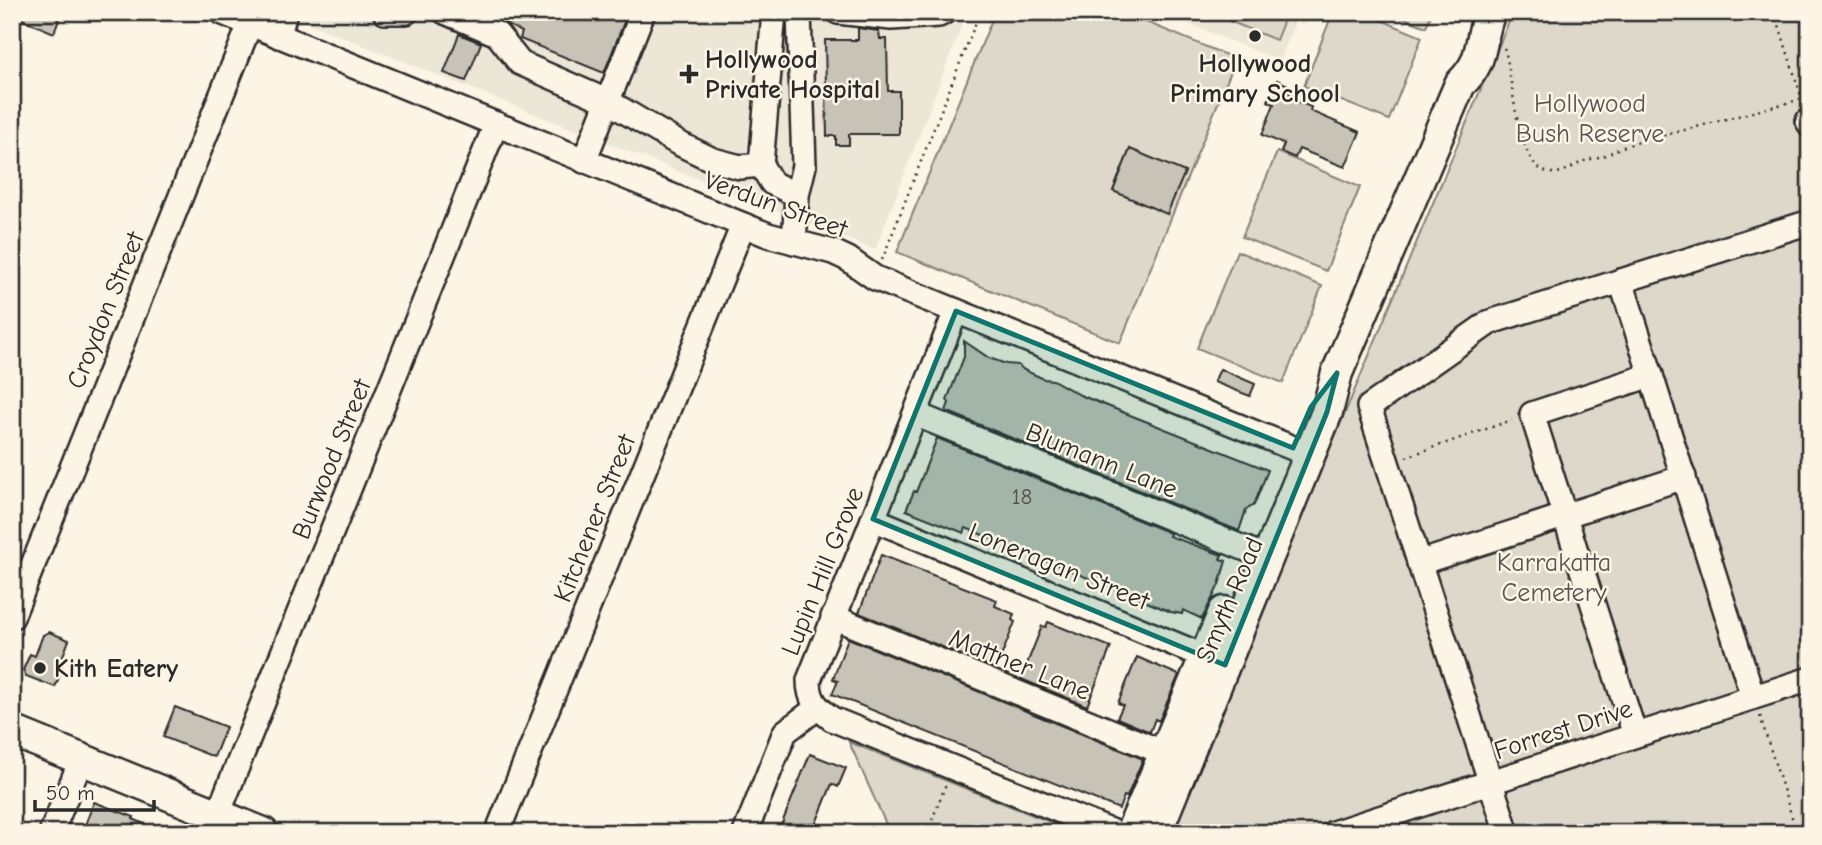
<svg xmlns="http://www.w3.org/2000/svg" width="1822" height="845" font-family="'Comic Neue',sans-serif">
<style>
.built{fill:#ece6d7}
.green{fill:#ded8ca;stroke:#84827a;stroke-width:2;fill-rule:evenodd}
.building{fill:#c8c3b7;stroke:#2b2b2b;stroke-width:2}
.lines{fill:none;stroke-linecap:round;stroke-linejoin:round}
.minor-casing{stroke:#2b2b2b;stroke-width:28}
.major-casing{stroke:#2b2b2b;stroke-width:35}
.path{stroke:#2b2b2b;stroke-width:2.5;stroke-dasharray:2 5;stroke-linecap:butt}
.minor{stroke:#fcf5e5;stroke-width:23}
.major{stroke:#fcf5e5;stroke-width:30}
.marked{fill:#0f766e;fill-opacity:0.2;stroke:#0f766e;stroke-width:5;stroke-linejoin:round}
.poi-dot{fill:#2b2b2b;stroke:#fcf5e5;stroke-width:2.5}
.labels{text-anchor:middle;stroke-width:5;stroke-linejoin:round;paint-order:stroke}
.number-label{font-size:23px;fill:#52514e}
.poi-label{font-size:26px;font-weight:bold;fill:#2b2b2b;stroke:#fcf5e5;text-anchor:start}
.park-label{font-size:26px;fill:#585653;stroke:#fcf5e5}
.street-label{font-size:26px;fill:#2b2b2b;stroke:#fcf5e5}
</style>
<rect width="100%" height="100%" fill="#fcf5e5"/>
<filter id="ink" filterUnits="userSpaceOnUse"><feTurbulence type="fractalNoise" baseFrequency=".0143" numOctaves="2"/><feDisplacementMap in="SourceGraphic" scale="14" xChannelSelector="R" yChannelSelector="G"/><feConvolveMatrix kernelMatrix="1 2 1 2 8 2 1 2 1" color-interpolation-filters="sRGB"/></filter>
<g filter="url(#ink)">
<g class="built">
<path d="M280,12H967L875,250Z"/>
<path d="M1160,12H1299L1280,61Z"/>
</g>
<g class="green">
<path d="M995,12H1122L1236,59L1120,343L897,252ZM1130,149L1167,214L1113,191Z"/>
<path d="M1207,12H1287L1276,40Z"/>
<path d="M1333,12H1362L1422,37L1389,120L1304,86Z"/>
<path d="M1389,12H1432L1426,27Z"/>
<path d="M1513,12H1810V833H1169Z"/>
<path d="M1277,152L1360,187L1326,271L1242,237Z"/>
<path d="M1237,251L1322,286L1283,383L1197,348Z"/>
<path d="M849,742L1078,833H890Z"/>
</g>
<g class="building">
<path d="M12,12H62L54,33L12,15Z"/>
<path d="M482,12H628L604,73L520,39L522,32Z"/>
<path d="M858,28L879,31L880,39H887L888,91H899V134H849V145H836V136H827L825,40H858Z"/>
<path d="M459,34L481,43L466,81L444,73Z"/>
<path d="M1277,80L1290,86L1288,92L1298,96L1296,101L1311,107L1310,111L1360,132L1345,167L1299,149L1295,158L1281,152L1284,144L1262,135L1274,104L1268,101Z"/>
<path d="M1130,149L1185,172L1167,214L1113,191Z"/>
<path d="M964,341L989,358L1006,364L1018,365L1024,370L1044,379L1053,380L1080,395L1268,470L1254,505L1246,510L1239,531L946,411L949,403L947,400L964,357Z"/>
<path d="M1220,369L1255,384L1250,396L1214,382Z"/>
<path d="M937,438L1170,533L1169,536L1222,555L1220,559L1226,561L1219,585L1202,619L1183,610L1182,614L1171,612L966,528L964,533L906,510L914,491L916,492Z"/>
<path d="M881,555L997,600L995,606L1014,614L1012,620L1015,622L996,669L859,613Z"/>
<path d="M1048,622L1111,647L1087,706L1021,679L1042,626L1046,627Z"/>
<path d="M49,632L69,640L59,666L63,668L55,687L26,676L23,670L30,654L35,656L43,635Z"/>
<path d="M848,638L1143,759L1127,797L1124,796L1119,809L832,694L838,681L833,679Z"/>
<path d="M1137,657L1179,675L1159,721L1155,719L1150,732L1117,718L1123,705L1118,703Z"/>
<path d="M175,707L226,727L214,757L163,737Z"/>
<path d="M810,754L846,768L838,787L832,784L812,833H778Z"/>
<path d="M94,802L134,817L133,819L165,833H82Z"/>
</g>
<g class="lines">
<defs>
<g id="minor">
<path d="M221,12L768,235L833,252L848,259L875,278L1310,455"/>
<path d="M385,12H406"/>
<path d="M445,12L497,34L520,63L609,102L678,143L713,160L740,167L761,165"/>
<path d="M774,12L761,165L772,183L797,195"/>
<path d="M838,12L891,18L939,15L944,12"/>
<path d="M279,36L285,12"/>
<path d="M1808,121L1810,125"/>
<path d="M584,161L643,12"/>
<path d="M794,242L797,195L804,166L799,12"/>
<path d="M1621,281L1753,697"/>
<path d="M956,311L809,680C809,700 816,707 832,719L1115,833"/>
<path d="M915,414L1268,558"/>
<path d="M873,519L1218,662"/>
<path d="M1419,563L1684,477"/>
<path d="M12,617L250,24"/>
<path d="M833,617L1179,759"/>
<path d="M1635,735L1532,414L1651,375"/>
<path d="M218,814L496,124"/>
<path d="M51,833L82,758"/>
<path d="M497,833L743,225"/>
<path d="M745,833L785,732L817,708"/>
<path d="M1333,833L1810,679"/>
<path d="M1507,833L1369,407L1490,322L1810,222"/>
</g>
<g id="major">
<path d="M12,731L263,833"/>
<path d="M1131,833L1224,612"/>
<path d="M1156,833L1327,412L1337,373L1460,84C1486,60 1478,41 1490,12"/>
</g>
</defs>
<use href="#minor" class="minor-casing"/>
<use href="#major" class="major-casing"/>
<g class="path">
<path d="M1775,12L1802,99"/>
<path d="M1504,48C1514,74 1514,172 1552,173C1563,174 1573,166 1582,162C1589,159 1596,158 1603,156C1611,153 1619,148 1628,145L1802,99"/>
<path d="M882,260L980,12"/>
<path d="M1406,457L1512,420"/>
<path d="M1760,716L1797,833"/>
<path d="M927,833L946,784"/>
</g>
<use href="#minor" class="minor"/>
<use href="#major" class="major"/>
</g>
</g>
<path class="marked" d="M956,311L1293,448L1311,407L1337,373L1327,412L1225,665L873,519Z"/>
<g class="poi-dot">
<circle cx="1255" cy="36" r="7"/>
<path d="M685.5 63.5h7v7h7v7h-7v7h-7v-7h-7v-7h7z"/>
<circle cx="40" cy="668" r="7"/>
</g>
<g class="labels">
<g class="number-label">
<text x="1022" y="504">18</text>
</g>
<g class="poi-label">
<text x="705" y="68">Hollywood<tspan x="705" dy="30">Private Hospital</tspan></text>
<text x="1255" y="72" text-anchor="middle">Hollywood<tspan x="1255" dy="30">Primary School</tspan></text>
<text x="54" y="677">Kith Eatery</text>
</g>
<g class="park-label">
<text x="1590" y="112">Hollywood<tspan x="1590" dy="30">Bush Reserve</tspan></text>
<text x="1554" y="571">Karrakatta<tspan x="1554" dy="30">Cemetery</tspan></text>
</g>
<g class="street-label">
<text transform="translate(776 204) rotate(20)" y="9">Verdun Street</text>
<text transform="translate(105 310) rotate(-68)" y="9">Croydon Street</text>
<text transform="translate(331 459) rotate(-68)" y="9">Burwood Street</text>
<text transform="translate(1102 460) rotate(22)" y="9">Blumann Lane</text>
<text transform="translate(594 518) rotate(-68)" y="9">Kitchener Street</text>
<text transform="translate(1059 566) rotate(22)" y="9">Loneragan Street</text>
<text transform="translate(822 571) rotate(-68)" y="9">Lupin Hill Grove</text>
<text transform="translate(1229 600) rotate(-67)" y="9">Smyth Road</text>
<text transform="translate(1020 664) rotate(22)" y="9">Mattner Lane</text>
<text transform="translate(1563 729) rotate(-18)" y="9">Forrest Drive</text>
</g>
</g>
<rect width="1822" height="845" fill="none" stroke="#fcf5e5" stroke-width="42"/>
<rect x="21" y="21" width="1780" height="803" fill="none" stroke="#2b2b2b" stroke-width="2.5" filter="url(#ink)"/>
<path d="M35 800v10h119v-10" fill="none" stroke="#2b2b2b" stroke-width="3.5"/>
<text x="46" y="800" font-size="21" fill="#2b2b2b" stroke="#fcf5e5" stroke-width="5" paint-order="stroke">50 m</text>
</svg>
